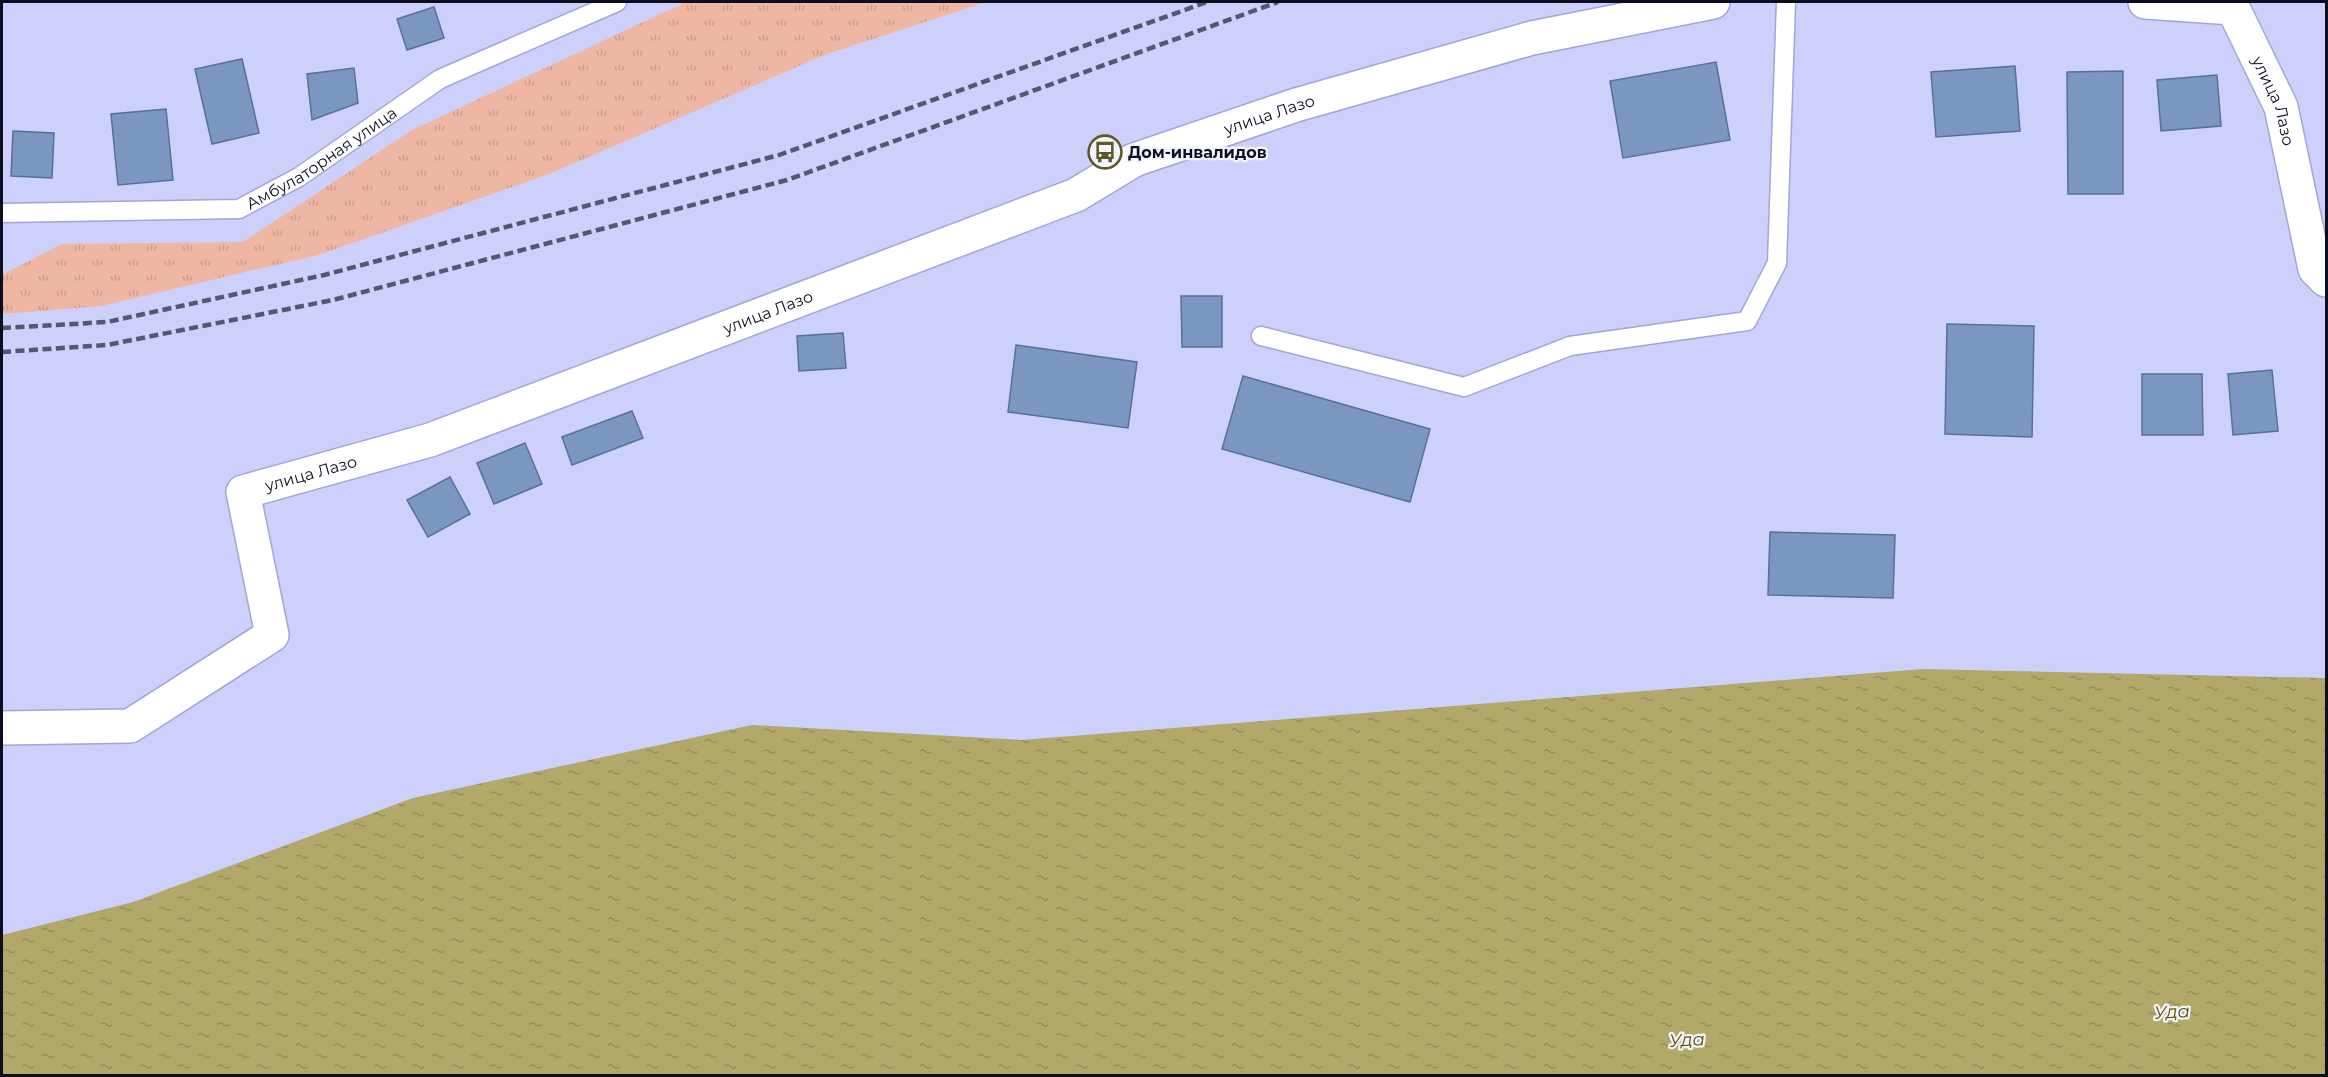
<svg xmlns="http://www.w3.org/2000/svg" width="2328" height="1077" viewBox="0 0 2328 1077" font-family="Montserrat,sans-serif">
	<defs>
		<pattern id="grass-tufts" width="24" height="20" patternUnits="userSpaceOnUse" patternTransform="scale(1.5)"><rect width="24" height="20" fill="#efb7a3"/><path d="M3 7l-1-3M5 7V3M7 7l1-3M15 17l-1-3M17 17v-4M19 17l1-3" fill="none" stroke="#cc9c8c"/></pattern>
		<pattern id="water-ripples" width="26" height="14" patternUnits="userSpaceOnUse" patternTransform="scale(1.5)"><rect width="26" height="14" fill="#b1a869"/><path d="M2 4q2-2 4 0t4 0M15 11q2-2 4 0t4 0" fill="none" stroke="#978f5b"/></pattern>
	</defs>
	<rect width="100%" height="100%" fill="#ccd0fa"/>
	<path fill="url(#grass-tufts)" d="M686,2H986L827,54L549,174L318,255L101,306L2,314V275L62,244L243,242L412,130Z"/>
	<path fill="url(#water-ripples)" d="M1923,669L2326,678V1075H2V935L133,902L413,798L752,725L1021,740Z"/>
	<path fill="#7c96c2" stroke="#57709a" stroke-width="1.5" d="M434,7L444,38L407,50L397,19Z
		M242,59L259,133L212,144L195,69Z
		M1716,62L1730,140L1623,158L1610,81Z
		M2015,66L2020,131L1936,137L1931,72Z
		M354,68L358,103L312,120L307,74Z
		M2123,71V194H2068L2067,72Z
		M2217,75L2221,126L2161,131L2157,80Z
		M166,109L173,180L118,185L111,114Z
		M13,131L54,133L52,178L11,176Z
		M1181,296H1222V347H1182Z
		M1947,324L2034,326L2032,437L1945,434Z
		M843,333L846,368L799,371L797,336Z
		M1016,345L1137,362L1128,428L1008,412Z
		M2272,370L2278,431L2233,435L2228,374Z
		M2142,374H2202L2203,435H2142Z
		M1243,376L1430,429L1410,502L1222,449Z
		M632,411L643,438L572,465L562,437Z
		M525,443L542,484L494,504L477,463Z
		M450,477L470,514L428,537L407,500Z
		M1770,532L1895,535L1893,598L1768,595Z"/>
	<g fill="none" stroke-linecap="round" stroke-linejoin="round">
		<defs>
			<g id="lane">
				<path id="s1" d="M2,213L239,209L299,177L440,79L617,2"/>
				<path d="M1261,336L1464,387L1570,346L1747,321L1777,263L1786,2"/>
			</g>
			<g id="street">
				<path d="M2145,2L2233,8"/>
				<path id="s2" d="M2233,8L2281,107L2315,269L2326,280"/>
				<path id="s3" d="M2,728L130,726L272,635L243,492L430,440L1076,195L1134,160L1296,105L1532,38L1713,2"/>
			</g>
		</defs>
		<use href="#lane" stroke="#a1a5d7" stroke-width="21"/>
		<use href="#street" stroke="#a1a5d7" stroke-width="36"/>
		<use href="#lane" stroke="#fff" stroke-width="18"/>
		<use href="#street" stroke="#fff" stroke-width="33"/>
		<path stroke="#555771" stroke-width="4.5" stroke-dasharray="9 4.5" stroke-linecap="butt" d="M2,328L107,322L324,275L779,155L1207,2
			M2,352L107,345L333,300L787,180L1278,2"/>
	</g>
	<defs>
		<symbol id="bus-ring" viewBox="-11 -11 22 22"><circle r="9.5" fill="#f2f4fe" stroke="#605824" stroke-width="1.5"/><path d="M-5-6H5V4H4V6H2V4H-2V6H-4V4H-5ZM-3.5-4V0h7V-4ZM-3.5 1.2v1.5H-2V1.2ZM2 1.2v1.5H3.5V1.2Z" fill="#605824"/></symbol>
	</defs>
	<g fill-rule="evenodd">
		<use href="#bus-ring" x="1086" y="133" width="38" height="38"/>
	</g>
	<g text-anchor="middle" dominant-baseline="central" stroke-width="4.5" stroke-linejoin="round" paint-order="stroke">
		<g font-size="16" fill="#0c0d1e" stroke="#f2f4fe">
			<text stroke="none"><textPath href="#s2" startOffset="102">улица Лазо</textPath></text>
			<text stroke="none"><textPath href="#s3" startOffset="1538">улица Лазо</textPath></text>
			<text stroke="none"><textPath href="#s1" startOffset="334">Амбулаторная улица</textPath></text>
			<text stroke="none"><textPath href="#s3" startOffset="998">улица Лазо</textPath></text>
			<text stroke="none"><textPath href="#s3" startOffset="513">улица Лазо</textPath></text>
		</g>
		<g font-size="16" font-weight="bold" fill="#0c0d1e" stroke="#f2f4fe" text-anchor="start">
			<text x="1128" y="152">Дом-инвалидов</text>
		</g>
		<g font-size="18" font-style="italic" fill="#5e5303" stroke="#f2f4fe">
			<text transform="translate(2172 1012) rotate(-3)">Уда</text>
			<text transform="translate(1687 1040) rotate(-3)">Уда</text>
		</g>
	</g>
	<rect width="2328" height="1077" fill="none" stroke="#0c0d1e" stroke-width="6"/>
</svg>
